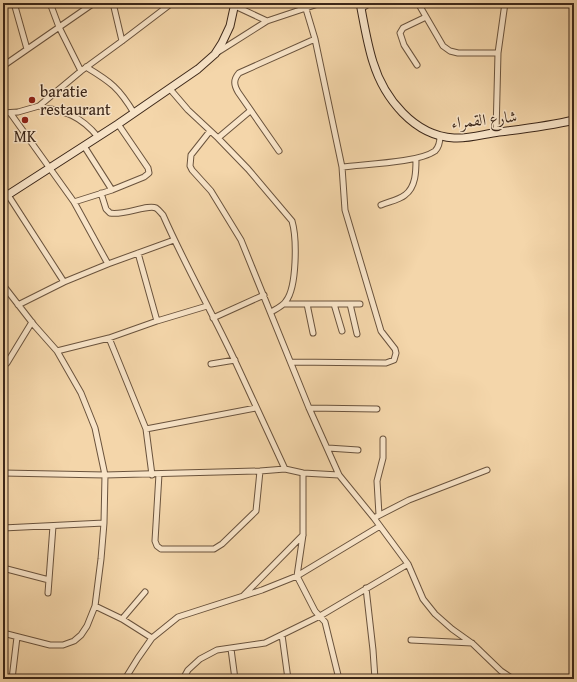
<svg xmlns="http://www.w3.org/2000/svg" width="577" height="682" viewBox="0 0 577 682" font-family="'Gentium Book Plus',Amiri,serif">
	<rect width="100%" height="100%" fill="#f4d6aa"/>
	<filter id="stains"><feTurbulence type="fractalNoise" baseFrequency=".005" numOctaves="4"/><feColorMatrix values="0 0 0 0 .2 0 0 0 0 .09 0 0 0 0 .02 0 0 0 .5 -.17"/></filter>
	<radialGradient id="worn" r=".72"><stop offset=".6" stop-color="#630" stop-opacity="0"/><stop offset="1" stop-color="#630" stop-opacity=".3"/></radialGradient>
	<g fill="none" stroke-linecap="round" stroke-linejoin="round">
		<defs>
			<path id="street" d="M14,3L27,49
				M50,3L59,27L81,71
				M113,3L122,41
				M418,3L443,46L450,51L458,53H498
				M235,6L267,21
				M361,9L370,3
				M218,52L267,21L321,3
				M417,65L404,45L400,33L403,28L426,17
				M3,66L94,3
				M86,67C111,82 119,88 134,113
				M170,89L188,110L218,138L248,169L292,221C297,238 297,287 286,301C283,306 276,309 271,312
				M39,106C66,112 80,115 98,137
				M3,113L18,112L39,106L81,71L122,41L172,3
				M11,114L74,202L108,264
				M210,131L191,155L190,166L192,170L211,191L241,240L309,408L339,475L374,518L408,564L423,599L435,614L452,629L473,644L501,671L513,679
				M496,133L498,53L505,3
				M218,138L250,111
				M279,151L238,92C234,85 233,80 239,73L315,39
				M342,167C364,164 418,163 435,151C439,147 440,142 440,136
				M112,190L144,177L149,173L148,168L118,124
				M101,193L106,209L110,213C123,216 148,204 156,208C159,210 161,213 163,215C185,265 212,312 235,361C252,397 268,433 285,469
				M8,195L64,282
				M74,202L112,190L84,146
				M381,205C388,202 399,200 405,195C416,187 416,171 416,159
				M138,253L157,321
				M3,285L34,325L57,351L81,393L95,428L105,475L104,523L101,559L95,606L87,626L81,635L74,641L63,645H50L3,633
				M284,304H360
				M307,304L313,333
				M334,304L342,331
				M350,304L357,334
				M18,305L64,282L108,264L174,240
				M213,318L264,295
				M109,338L146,429L152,475
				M57,351L109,338L157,321L207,306
				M291,362L386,363L394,360L396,353L395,349L381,331L345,210L342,167L315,39L306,9
				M7,363L32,322
				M211,364L235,360
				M309,408L377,409
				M146,429L256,408
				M328,448L358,450
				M3,473L105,475L260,471L285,469L303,473L339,475
				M303,473V535L297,576L315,611L325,622L339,679
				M159,474L155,541L157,546L161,549H214L222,544L256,511L260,471
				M379,515L377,481L383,458V439
				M374,518L409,500L487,470
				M3,528L104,523
				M3,568L49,580
				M366,588L373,650L375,679
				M48,593L53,526
				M243,596L303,535
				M95,606L122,619L152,638
				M122,619L145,592
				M282,635L288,679
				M411,640L472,643
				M231,649L235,679
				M12,679L17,637
				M125,679L138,658L152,638L178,617L262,590L297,576L380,526
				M183,679L188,670L200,659L217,650L265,643L320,616L408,564"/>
			<path id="secondary" d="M360,3C364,23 367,43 373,62C384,98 414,136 454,138C469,139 484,134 499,132C524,129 549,126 574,120
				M3,198L118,124L198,69L215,54L222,43L230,26L235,3"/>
		</defs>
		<use href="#street" stroke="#6a533d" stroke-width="7"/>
		<use href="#secondary" stroke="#3c2719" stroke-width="9"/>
		<use href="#street" stroke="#f8e4c8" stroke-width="5"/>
		<use href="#secondary" stroke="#f8e4c8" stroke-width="7"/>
	</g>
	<g fill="#8f2418" stroke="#f8e4c8" stroke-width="1.5">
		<circle cx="32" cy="100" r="4"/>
		<circle cx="25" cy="120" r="4"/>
	</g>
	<g text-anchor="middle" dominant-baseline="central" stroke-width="3" stroke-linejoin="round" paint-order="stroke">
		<g font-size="16" fill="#3c2719" stroke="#f8e4c8" text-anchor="start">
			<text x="40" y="91">baratie<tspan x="40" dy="18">restaurant</tspan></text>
			<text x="25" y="136" text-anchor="middle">MK</text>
		</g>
		<g font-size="16" fill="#3c2719" stroke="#f8e4c8">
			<text transform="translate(484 119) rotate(-6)">شارع القمراء</text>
		</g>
	</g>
	<rect width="577" height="682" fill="none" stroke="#f4d6aa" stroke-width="16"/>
	<rect x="4" y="4" width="569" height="674" fill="none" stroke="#3c2719" stroke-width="2"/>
	<rect x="8" y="8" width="561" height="666" fill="none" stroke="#3c2719"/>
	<rect width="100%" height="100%" filter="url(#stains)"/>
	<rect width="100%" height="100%" fill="url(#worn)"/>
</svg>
